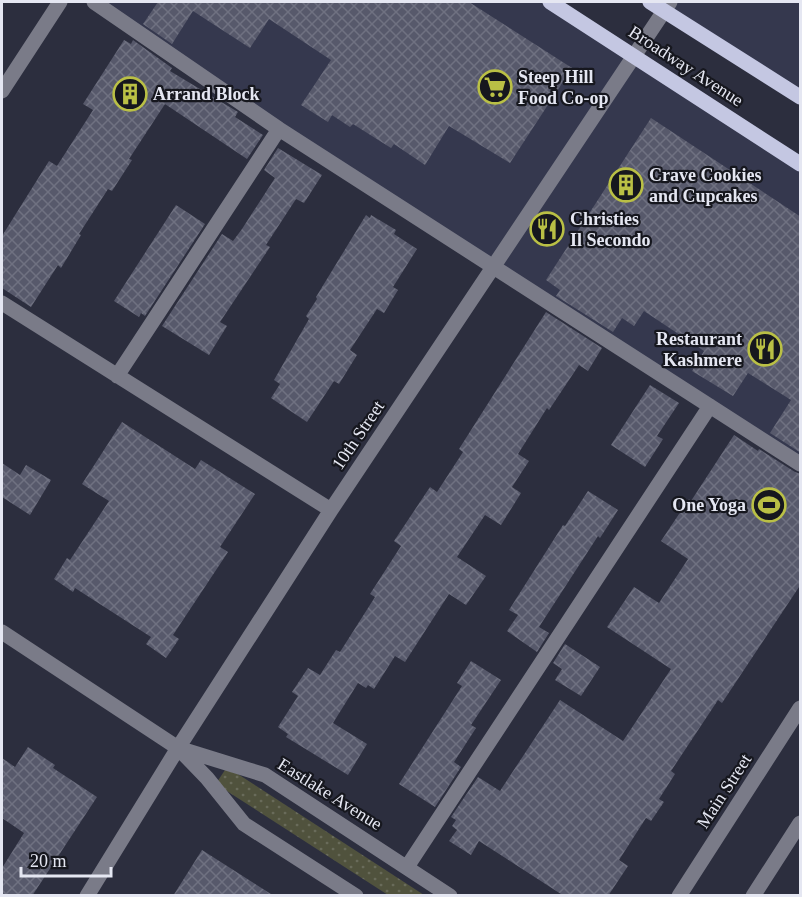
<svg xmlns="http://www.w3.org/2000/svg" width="802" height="897" viewBox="0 0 802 897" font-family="Georgia,serif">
	<defs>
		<pattern id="grass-dots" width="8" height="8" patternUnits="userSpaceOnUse" patternTransform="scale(1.5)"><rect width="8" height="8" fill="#50523d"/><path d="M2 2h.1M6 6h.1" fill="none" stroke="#696b5a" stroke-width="1.8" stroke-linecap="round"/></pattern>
		<pattern id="building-cross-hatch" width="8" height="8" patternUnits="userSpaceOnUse" patternTransform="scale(1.5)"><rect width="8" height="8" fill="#57596b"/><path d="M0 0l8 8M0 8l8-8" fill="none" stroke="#6f7181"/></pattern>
	</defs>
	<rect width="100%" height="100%" fill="#2c2e3e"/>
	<path fill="#35384e" d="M94,2H550L800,165V464Z
		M650,2H800V98Z"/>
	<path fill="url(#grass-dots)" d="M227,767L424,895H388L219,786L217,782Z"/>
	<path fill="url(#building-cross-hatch)" d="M158,2H469L572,68L510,163L449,126L425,165L394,144L391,148L353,124L350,127L332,115L328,122L301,105L331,60L269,19L250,48L193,11L172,44L143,24Z
		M124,40L131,44L133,40L172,68L170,71L238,112L235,117L263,135L247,159L165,104L129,159L132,160L112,191L108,189L79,234L81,235L61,268L58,265L31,307L2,288V236L49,161L57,166L86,121L93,110L83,104Z
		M651,118L801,217V453L770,433L791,400L748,373L733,396L692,371L704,351L644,311L634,326L622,318L613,332L556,296L560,290L546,280Z
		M278,148L322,175L304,203L296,199L266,245L270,247L220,322L227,326L209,355L162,326L222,234L233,241L242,229L275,178L264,170Z
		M176,205L205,224L145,316L141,313L139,317L114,301Z
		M366,215L370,218L371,215L396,230L394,234L417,249L393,287L398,290L384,313L377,309L350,350L357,355L339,384L334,381L307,422L271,398L280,384L274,380L309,319L306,316L317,299L316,297Z
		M546,312L602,348L588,371L579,365L549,410L547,408L518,454L529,461L512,487L521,493L501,525L485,515L457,557L486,576L466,605L449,594L405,662L395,656L374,689L368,685L366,688L358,683L333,723L367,744L348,775L286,737L288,734L278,727L298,696L292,692L308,668L320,675L336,650L340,652L375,597L370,594L401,546L394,541L430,487L437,492L463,452L459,449Z
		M650,385L679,403L657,436L663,439L645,467L611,445Z
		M122,422L195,469L201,460L255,494L220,547L228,552L173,635L179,639L166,658L146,644L151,637L75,588L73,592L54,579L67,558L70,560L109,501L82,484Z
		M734,435L758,451L759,449L795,472L801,474V584L722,703L718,700L671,771L675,774L659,799L664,802L651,821L646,818L619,860L628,866L608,896H564L479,841L471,855L449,841L457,830L452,826L456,820L451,817L478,777L500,791L560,700L623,741L671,669L607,627L634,587L659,603L688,559L661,541L689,499L691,501Z
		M2,463L20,475L26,465L51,480L30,515L2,497Z
		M588,491L618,510L600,538L598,536L539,627L549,633L537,652L507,631L518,615L509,610L563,525L565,526Z
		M565,644L600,667L581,696L555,680L562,669L553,663Z
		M471,661L501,680L471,725L476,728L454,762L461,767L435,807L399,784L462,686L457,683Z
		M28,747L55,765L53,768L97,797L32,896H2V868L24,833L2,818V758L15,767Z
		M202,850L274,896H173Z"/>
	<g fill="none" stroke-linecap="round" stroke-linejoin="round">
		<path stroke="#7a7b88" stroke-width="15" d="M94,2L279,129L800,464
			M2,91L60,2
			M2,303L331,510
			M117,376L279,129
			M2,632L178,748L207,778L244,824L356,896
			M181,749L265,775L450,896
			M407,867L710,406
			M87,896L178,748L331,510L670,2
			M679,896L800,708
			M753,896L800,823"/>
		<path stroke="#c4c7e2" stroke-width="15" d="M550,2L800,164
			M650,2L800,97"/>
	</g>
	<defs>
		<symbol id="supermarket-ring" viewBox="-11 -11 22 22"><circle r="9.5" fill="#16171e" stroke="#bac045" stroke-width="1.5"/><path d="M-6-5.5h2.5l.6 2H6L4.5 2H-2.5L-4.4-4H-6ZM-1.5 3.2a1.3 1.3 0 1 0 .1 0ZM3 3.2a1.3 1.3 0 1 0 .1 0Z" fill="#bac045"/></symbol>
		<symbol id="building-ring" viewBox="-11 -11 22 22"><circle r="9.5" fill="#16171e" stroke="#bac045" stroke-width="1.5"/><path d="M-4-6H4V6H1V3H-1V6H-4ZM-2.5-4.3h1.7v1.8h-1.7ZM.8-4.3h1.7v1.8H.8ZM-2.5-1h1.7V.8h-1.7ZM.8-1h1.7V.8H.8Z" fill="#bac045"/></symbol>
		<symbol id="restaurant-ring" viewBox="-11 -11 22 22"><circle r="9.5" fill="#16171e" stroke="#bac045" stroke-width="1.5"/><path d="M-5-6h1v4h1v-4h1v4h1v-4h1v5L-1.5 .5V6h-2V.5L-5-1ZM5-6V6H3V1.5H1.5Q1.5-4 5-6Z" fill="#bac045"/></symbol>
		<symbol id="stadium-ring" viewBox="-11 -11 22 22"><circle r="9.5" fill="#16171e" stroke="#bac045" stroke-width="1.5"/><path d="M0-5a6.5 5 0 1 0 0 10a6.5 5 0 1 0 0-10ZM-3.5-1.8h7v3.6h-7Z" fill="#bac045"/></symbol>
	</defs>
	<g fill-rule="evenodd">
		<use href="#supermarket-ring" x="476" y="68" width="38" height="38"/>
		<use href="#building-ring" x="111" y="75" width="38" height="38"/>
		<use href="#building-ring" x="607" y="166" width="38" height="38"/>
		<use href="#restaurant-ring" x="528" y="210" width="38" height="38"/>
		<use href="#restaurant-ring" x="746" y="330" width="38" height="38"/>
		<use href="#stadium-ring" x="750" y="486" width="38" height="38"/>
	</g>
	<g text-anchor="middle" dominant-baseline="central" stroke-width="4.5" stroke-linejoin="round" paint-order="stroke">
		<g font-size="18" fill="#e5e7f2" stroke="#16171e">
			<text transform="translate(686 66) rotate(33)">Broadway Avenue</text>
			<text transform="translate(358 435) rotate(-56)">10th Street</text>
			<text transform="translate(724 791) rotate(-57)">Main Street</text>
			<text transform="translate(330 794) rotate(32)">Eastlake Avenue</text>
		</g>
		<g font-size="18" font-weight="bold" fill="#e5e7f2" stroke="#16171e" text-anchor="start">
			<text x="518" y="77">Steep Hill<tspan x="518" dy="21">Food Co-op</tspan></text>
			<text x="153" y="94">Arrand Block</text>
			<text x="649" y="175">Crave Cookies<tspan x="649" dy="21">and Cupcakes</tspan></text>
			<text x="570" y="219">Christies<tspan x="570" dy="21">Il Secondo</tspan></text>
			<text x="742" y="339" text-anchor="end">Restaurant<tspan x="742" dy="21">Kashmere</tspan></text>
			<text x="746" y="505" text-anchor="end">One Yoga</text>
		</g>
	</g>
	<rect width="802" height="897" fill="none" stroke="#e5e7f2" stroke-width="6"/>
	<path d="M21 867v9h90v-9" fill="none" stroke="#e5e7f2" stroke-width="3"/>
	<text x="30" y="867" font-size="18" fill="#e5e7f2" stroke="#16171e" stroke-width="4.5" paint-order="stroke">20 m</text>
</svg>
